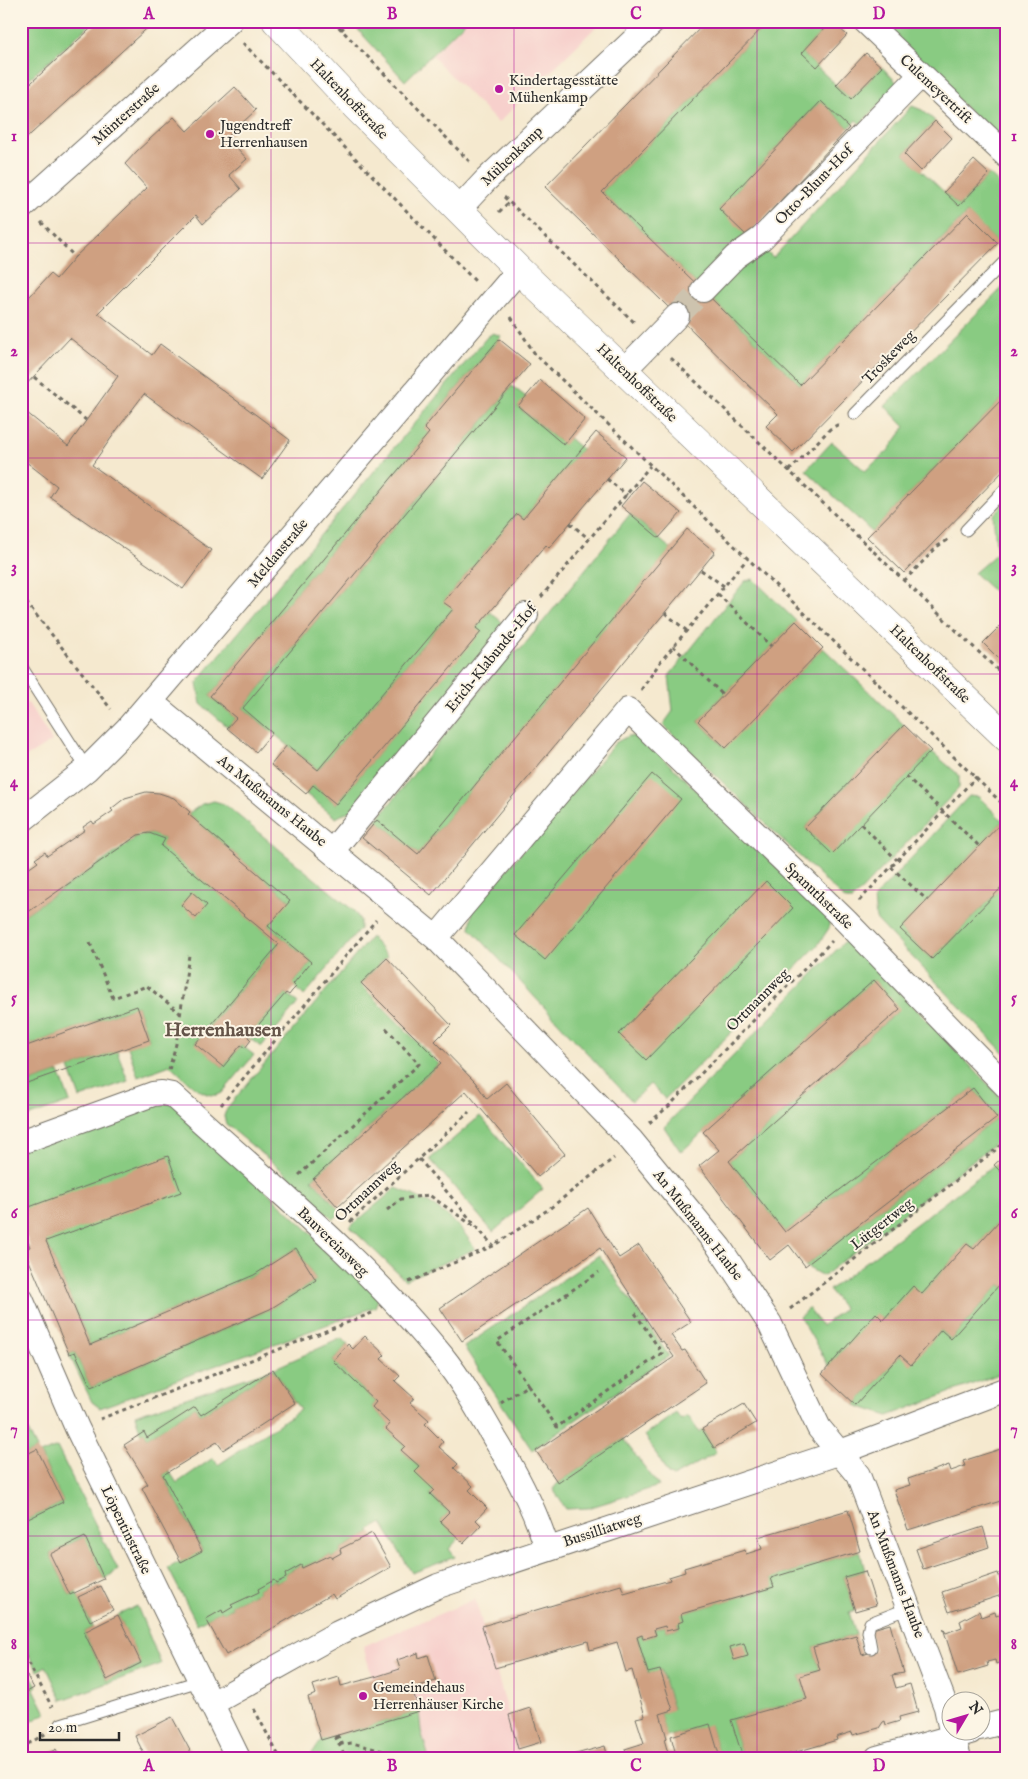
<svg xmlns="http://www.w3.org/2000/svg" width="1028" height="1779" viewBox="0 0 1028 1779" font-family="'IM FELL English',serif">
	<rect width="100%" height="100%" fill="#fcf5e5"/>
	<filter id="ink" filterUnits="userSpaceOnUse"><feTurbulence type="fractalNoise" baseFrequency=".02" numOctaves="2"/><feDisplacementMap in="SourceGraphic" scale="10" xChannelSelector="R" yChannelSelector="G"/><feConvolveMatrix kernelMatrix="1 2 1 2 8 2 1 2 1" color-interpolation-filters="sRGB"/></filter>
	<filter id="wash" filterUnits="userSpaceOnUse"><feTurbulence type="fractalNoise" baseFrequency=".0096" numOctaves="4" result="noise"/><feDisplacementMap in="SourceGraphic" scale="20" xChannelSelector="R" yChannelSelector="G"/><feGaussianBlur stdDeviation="1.12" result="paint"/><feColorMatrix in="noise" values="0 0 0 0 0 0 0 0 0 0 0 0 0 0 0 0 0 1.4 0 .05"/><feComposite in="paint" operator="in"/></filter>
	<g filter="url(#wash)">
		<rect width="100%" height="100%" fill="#f5e9cf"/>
		<path fill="#f7d0cc" d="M466,21H602L498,123L432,56Z
			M28,703L52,741L23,759L21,757V706Z
			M475,1599L509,1715L521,1758H429L421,1731L419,1711L386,1720L372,1677L363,1646Z"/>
		<path fill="#89cb82" stroke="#5a7b56" d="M21,21H94L21,86Z
			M350,21H466L405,81Z
			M769,21H831L802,53L851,99L882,67L899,85L860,124L856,120L849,128L821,101L719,209L773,258L912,106L922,110L935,121L904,154L959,206L989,174L1007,191V233L998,243L967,213L800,385L602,192Z
			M880,21H1003L1007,25V150Z
			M1007,283V394L872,532L806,470L832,442L865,471L888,451L905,427L885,406Z
			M493,333L501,336L424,428L429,433L210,696L236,718L228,727L201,704L197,684L202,676L487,337Z
			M512,386L526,397L518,407L563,444L569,438L582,449L523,519L517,514L444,601L453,609L318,770L243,708Z
			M1007,501V604L974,573L997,553L993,515Z
			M630,514L671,549L418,854L377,820L507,657L521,649Z
			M753,579L796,621L698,721L725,748L823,648L904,725L805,828L832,853L931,751L959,775V788L852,900H846L839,894L663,725L673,711L669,676L745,581Z
			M490,612L502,622V633L356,814L349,811L336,818L306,794L313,785L336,804L480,632L476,628Z
			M628,736L641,737L829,917V928L817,946L665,1099L650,1084L632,1101L470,928L473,909L615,743Z
			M969,796L979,797L1003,821L900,929L932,959L1007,882V1056L876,919L874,898Z
			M214,801L224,804L354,911L360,920V929L304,996L293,984L311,962L268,926L289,900L188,814L202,804Z
			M149,833L165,839L162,846L279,944L195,1043L223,1067L241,1045L254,1055L222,1093C205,1103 183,1076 170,1065L138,1077L128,1047L149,1039L137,1006L21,1048V917L134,840L133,838Z
			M371,937L387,956L360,984L439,1064L312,1179L341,1212L333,1220L290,1177L226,1124L224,1116L227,1108Z
			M848,938L1007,1104V1134L823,1276L805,1266L997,1118L973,1088L785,1232L729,1161L899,1010L874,980L681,1152L664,1127Z
			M286,993L298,1003L261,1047L248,1037Z
			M117,1051L128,1081L80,1098L69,1068Z
			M59,1072L70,1102L21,1119V1085Z
			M162,1093L379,1297L375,1307L100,1408L92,1402L69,1354L75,1352L91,1387L270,1309L316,1280L296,1248L254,1275L90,1345L46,1241L21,1210V1142Z
			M480,1116L543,1189L493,1232L430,1159Z
			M994,1165L1007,1178V1212L974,1249L967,1244L922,1294L913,1287L883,1320L876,1314L829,1366L800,1317L808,1308L822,1326L844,1309L829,1290Z
			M396,1188C431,1202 456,1216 475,1249L405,1280L350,1227Z
			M599,1255L669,1356L532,1450L464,1347Z
			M1000,1284L1004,1288L1007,1286V1371L888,1416L855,1405L900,1355L911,1364L941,1330L951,1339Z
			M342,1338L348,1344L333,1361L376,1402L372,1407L390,1424L386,1429L405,1446L401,1450L420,1467L434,1490L430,1495L449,1512L440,1521L459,1538L449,1549L455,1557L412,1573L382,1523L370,1530L371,1533L340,1549L341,1553L332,1558L330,1555L302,1568L300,1565L285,1574L286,1578L276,1583L274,1580L258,1589L259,1592L231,1605L233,1607L223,1613L222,1610L197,1624L168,1568L202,1550L163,1475L169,1471L177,1483L213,1458L218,1465L300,1410L273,1369L201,1415L195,1407L147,1438L144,1432L141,1434L135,1415L273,1369Z
			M676,1413L681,1420L688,1416L699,1432L702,1429L716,1453L673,1477L668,1474L645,1435Z
			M26,1427L37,1449L21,1457V1429Z
			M623,1439L659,1486L588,1508L566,1509L553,1489L558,1483Z
			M57,1447L118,1570L104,1579L84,1537L50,1554L70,1595L76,1592L93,1627L84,1632L107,1680L141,1664L118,1615L137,1606L161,1664L62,1700L46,1666L38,1671L21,1639V1511L26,1520L63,1502L40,1454Z
			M860,1551L865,1571L844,1577L855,1611L849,1612L856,1635L813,1647L820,1670L800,1676L807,1699L731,1720L743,1758H720L710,1725L666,1737L660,1714L673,1709L661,1670L648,1673L637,1637L642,1635L643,1639L656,1635L654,1629L665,1626L666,1631L679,1628L678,1623L681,1614L773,1587L771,1578Z
			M21,1657L37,1686L34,1689L46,1713L21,1728V1695L33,1688L21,1666Z
			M419,1711L421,1731L429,1758H309L321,1740Z"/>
		<g id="blocks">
			<path fill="#cfa081" d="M99,21H155L21,143V92Z
				M707,21H769L602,192L800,385L968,213L998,243L793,452L766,426L778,414L545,187Z
				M831,21L847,35L817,67L802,53Z
				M866,53L882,67L851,99L836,85Z
				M235,87L256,110L227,137L247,159L229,175L241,189L203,224L196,215L98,313L152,355L160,344L290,440L262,479L144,394L119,427L92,465L211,550L183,589L50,497L57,486L21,458V408L68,446L118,376L70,338L21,390V306L50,274L56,279L75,257L147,188L125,164L137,151L174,117L187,131Z
				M821,101L849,128L747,236L719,209Z
				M935,121L952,138L921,171L904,154Z
				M974,160L989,174L959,206L944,192Z
				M499,339L530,364L243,708L272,733L256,752L227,728L236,718L210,696L429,433L424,428Z
				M540,380L585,419L564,445L518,406Z
				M1007,394V467L904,573L867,537Z
				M596,432L626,457L549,548L546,545L490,612L476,628L481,632L336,804L313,785L306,794L271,765L287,745L318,770L453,609L443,602L517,514L523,519Z
				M642,481L681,513L659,538L621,506Z
				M687,529L715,552L431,895L362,838L377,820L418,854Z
				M1007,619V667L983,643Z
				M796,621L823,648L726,748L698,721Z
				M904,725L931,751L832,854L805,828Z
				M652,774L681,799L545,960L515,935Z
				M146,792L159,793L174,798L190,812L188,814L290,901L268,926L311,962L293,984L296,987L292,991L289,995L286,993L248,1037L251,1040L245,1048L241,1045L223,1067L195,1044L279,944L161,846L165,839L149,833L138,835L21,917V874L38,862L35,859L45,852L47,856L85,830L83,827L92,821L94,824L113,811L111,809L125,798Z
				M1003,821L1007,824V882L932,959L900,929Z
				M766,881L793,908L646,1060L619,1034Z
				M192,892L207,905L196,918L181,905Z
				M387,958L451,1025L435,1041L475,1082L487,1099L506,1083L565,1154L538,1177L466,1091L338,1207L313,1179L441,1063L361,983Z
				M874,980L900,1009L729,1161L785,1232L973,1088L997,1118L805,1266L789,1245L770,1260L699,1166L719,1150L703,1132Z
				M137,1006L149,1040L21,1085V1048Z
				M1007,1153V1178L994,1165Z
				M168,1156L181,1192L46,1241L90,1345L254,1275L296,1248L316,1280L270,1309L91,1387L75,1352L69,1354L24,1249L30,1247L21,1223V1210Z
				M588,1208L619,1258L639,1245L691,1322L671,1335L682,1351L685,1350L706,1383L558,1483L536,1451L674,1357L663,1341L661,1342L600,1248L462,1341L440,1308Z
				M1007,1212V1286L1005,1288L1000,1284L951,1339L941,1330L911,1365L900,1355L855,1405L822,1374L876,1313L883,1320L913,1286L922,1294L967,1244L974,1249Z
				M365,1336L385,1355L381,1359L400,1376L395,1381L414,1398L410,1403L429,1420L425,1424L443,1442L439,1447L458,1464L454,1468L473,1486L469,1490L487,1508L476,1520L481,1525L464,1543L440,1521L449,1512L430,1494L434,1490L415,1472L420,1467L401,1450L405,1446L386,1429L390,1424L372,1407L376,1402L333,1361L348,1344L353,1349Z
				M273,1369L295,1403L223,1450L217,1442L163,1475L202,1551L181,1562L142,1488L148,1484L124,1445L144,1432L147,1438L195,1407L201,1415Z
				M744,1404L756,1423L714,1448L702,1429Z
				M1007,1447V1499L908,1530L894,1490L910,1485L908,1479L949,1465L951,1471L965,1466L963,1461Z
				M37,1449L63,1502L26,1520L21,1511V1457Z
				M848,1510L860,1551L771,1578L774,1587L681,1614L683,1621L678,1623L679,1628L666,1631L665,1626L654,1629L656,1635L643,1639L642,1635L637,1637L648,1673L660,1670L673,1710L660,1714L667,1738L664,1739L668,1753L675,1751L671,1736L710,1724L720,1758H627L625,1749L644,1743L636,1718L645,1716L632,1670L626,1672L617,1642L590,1650L588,1641L495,1668L482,1626L621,1585L624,1593L670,1580L669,1577L685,1572L684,1568L745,1550L746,1554L762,1549L758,1537Z
				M983,1527L989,1547L923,1569L916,1549Z
				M372,1533L391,1567L335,1599L332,1594L226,1655L206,1619L222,1610L223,1613L233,1607L231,1605L259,1592L258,1589L274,1580L276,1583L286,1578L285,1574L301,1565L302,1568L330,1555L332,1558L341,1553L340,1549Z
				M85,1537L104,1579L70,1595L50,1554Z
				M865,1571L876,1605L855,1611L844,1577Z
				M998,1573L1005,1594L949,1612L942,1592Z
				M101,1586L113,1610L90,1621L78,1597Z
				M979,1611L981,1617L995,1612L996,1616L1007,1612V1664L1005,1660L996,1664L995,1660L987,1662L988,1666L958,1675L943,1628L946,1633L962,1627L960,1621Z
				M118,1615L141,1663L107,1680L84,1632Z
				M890,1624L904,1673L892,1675L896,1688L910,1684L918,1712L899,1717L900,1721L886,1725L885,1721L883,1722L879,1728L853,1735L852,1732L836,1737L837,1740L776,1758H743L731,1720L807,1699L800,1676L820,1670L813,1647L856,1635L862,1655L875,1651L869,1630Z
				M744,1643L748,1656L734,1660L730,1647Z
				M418,1653L419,1658L428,1655L436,1681L412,1688L419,1711L321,1740L308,1697L316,1694L313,1685L339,1677L341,1686L378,1676L400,1669L397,1660Z
				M21,1666L34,1688L21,1695Z
				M530,1708L541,1742L518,1749L509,1715Z
				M172,1717L194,1758H146L135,1736Z
				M605,1746L608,1758H565V1757Z
				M56,1749L61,1758H40Z"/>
		</g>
	</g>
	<g filter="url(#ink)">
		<use href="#blocks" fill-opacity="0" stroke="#726e64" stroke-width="1"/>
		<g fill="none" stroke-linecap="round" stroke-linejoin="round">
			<path stroke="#cdc3ae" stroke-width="24" stroke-dasharray="24 12" stroke-linecap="butt" d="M677,316L703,290"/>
			<defs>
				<path id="lane" d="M855,414L1007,259
					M966,530L1007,487
					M21,666L87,769
					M21,1346L37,1337
					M871,1648L868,1632L870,1623L909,1608
					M61,1724L199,1681"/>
				<path id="street" d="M865,21L1007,156
					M21,208L230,21
					M458,210L486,180L654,21
					M703,290L735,257L762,238L921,75
					M624,370L677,316
					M151,702L436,938L631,1140L719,1247L770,1324L819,1428L858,1475L946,1707L950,1726
					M21,821L87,769L127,729L519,270
					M333,850L526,615
					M436,938L628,710L846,921L1007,1087
					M21,1142L153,1094L162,1093L172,1095C264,1179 363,1259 442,1356C462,1381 479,1411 495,1439C516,1473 535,1509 547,1548
					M21,1299L77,1428L238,1758
					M211,1704L338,1633L438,1586L838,1453L1007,1389
					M980,1728L1007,1721
					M952,1732L959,1758
					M877,1758L970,1732"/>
				<path id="secondary" d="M276,21L355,106L519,270L1007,738"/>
			</defs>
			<use href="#lane" stroke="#726e64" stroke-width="13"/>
			<use href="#street" stroke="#726e64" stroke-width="26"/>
			<use href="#secondary" stroke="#726e64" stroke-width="29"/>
			<path stroke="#726e64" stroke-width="3" stroke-dasharray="4 4" stroke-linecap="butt" d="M333,21L470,162
				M341,30L350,21
				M243,43L476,282
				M504,197L636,324
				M499,212L509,202
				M41,222L75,257
				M511,317L535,354L1007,808
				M671,358L1007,679
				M34,377L86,420
				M789,471L830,429L839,424
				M607,479L627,495
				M570,523L589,539
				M701,570L724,586
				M904,581L938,546L951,538
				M718,594L771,646
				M21,596L111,709
				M541,597L650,466
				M665,613L687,631
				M673,646L723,695
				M641,690L661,661L748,558
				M906,776L979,846
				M861,824L897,860
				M891,867L927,900
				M859,901L976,777
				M90,943L113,998L147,986L180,1013
				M169,1070L176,1044L189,955
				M221,1105L376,920
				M649,1123L670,1105L832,941
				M419,1159L493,1246
				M299,1175L419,1064L386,1028
				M387,1210L401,1199L429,1195L478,1229
				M350,1222L469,1112
				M409,1282L493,1246L549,1209L614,1158
				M790,1309L1007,1141
				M528,1385L497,1341L599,1272
				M501,1403L528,1385L557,1427L662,1353L633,1310
				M100,1419L372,1313
				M21,1649L52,1707
				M254,1709L280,1758
				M337,1735L342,1744L352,1743L410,1758
				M335,1736L346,1758
				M21,1748L47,1733"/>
			<use href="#lane" stroke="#fff" stroke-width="11"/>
			<use href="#street" stroke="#fff" stroke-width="24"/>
			<use href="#secondary" stroke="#fff" stroke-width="28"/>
		</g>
	</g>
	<path fill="none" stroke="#b5179e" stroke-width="1" stroke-opacity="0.55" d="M271,21V1758M514,21V1758M757,21V1758M21,243H1007M21,458H1007M21,674H1007M21,890H1007M21,1105H1007M21,1320H1007M21,1536H1007"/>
	<g fill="#b5179e" stroke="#fcf5e5" stroke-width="2">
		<circle cx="499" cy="89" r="5"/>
		<circle cx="210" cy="134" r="5"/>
		<circle cx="363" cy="1696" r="5"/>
	</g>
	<g text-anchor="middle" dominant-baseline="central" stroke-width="4" stroke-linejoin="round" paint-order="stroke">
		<g font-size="15" fill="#2b2b2b" stroke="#fcf5e5" text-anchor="start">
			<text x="509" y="80">Kindertagesstätte<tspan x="509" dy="17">Mühenkamp</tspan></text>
			<text x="220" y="125">Jugendtreff<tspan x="220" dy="17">Herrenhausen</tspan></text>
			<text x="373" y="1687">Gemeindehaus<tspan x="373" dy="17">Herrenhäuser Kirche</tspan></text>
		</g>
		<g font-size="15" fill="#2b2b2b" stroke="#fcf5e5">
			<text transform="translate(936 89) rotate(43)">Culemeyertrift</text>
			<text transform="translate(349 99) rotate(46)">Haltenhoffstraße</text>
			<text transform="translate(126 114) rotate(-42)">Münterstraße</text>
			<text transform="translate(512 156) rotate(-44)">Mühenkamp</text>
			<text transform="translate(814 185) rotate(-46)">Otto-Blum-Hof</text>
			<text transform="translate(889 357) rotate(-46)">Troskeweg</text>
			<text transform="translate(637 383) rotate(44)">Haltenhoffstraße</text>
			<text transform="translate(278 553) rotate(-50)">Meldaustraße</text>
			<text transform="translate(491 658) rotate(-51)">Erich-Klabunde-Hof</text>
			<text transform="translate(930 664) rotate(44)">Haltenhoffstraße</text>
			<text transform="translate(272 801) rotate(39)">An Mußmanns Haube</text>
			<text transform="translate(819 896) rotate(44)">Spanuthstraße</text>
			<text transform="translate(758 1000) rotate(-45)">Ortmannweg</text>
			<text transform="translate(367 1191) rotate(-43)">Ortmannweg</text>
			<text transform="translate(882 1224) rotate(-38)">Lütgertweg</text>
			<text transform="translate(698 1225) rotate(52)">An Mußmanns Haube</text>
			<text transform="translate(333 1242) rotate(44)">Bauvereinsweg</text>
			<text transform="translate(126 1530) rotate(64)">Löpentinstraße</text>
			<text transform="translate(602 1530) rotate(-18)">Bussilliatweg</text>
			<text transform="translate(896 1574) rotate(69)">An Mußmanns Haube</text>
		</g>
		<g font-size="20" font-weight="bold" fill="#645449" stroke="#fcf5e5">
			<text x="223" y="1030">Herrenhausen</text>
		</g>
	</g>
	<rect width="1028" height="1779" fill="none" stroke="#fcf5e5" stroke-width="55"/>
	<g transform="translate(966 1716) rotate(52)"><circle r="24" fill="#fcf5e5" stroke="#a8a49b"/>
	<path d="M0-4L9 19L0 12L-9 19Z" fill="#b5179e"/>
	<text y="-8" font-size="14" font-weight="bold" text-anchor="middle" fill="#2b2b2b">N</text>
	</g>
	<path d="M40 1732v8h79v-8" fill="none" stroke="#2b2b2b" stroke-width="2.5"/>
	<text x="48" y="1732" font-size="15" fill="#2b2b2b" stroke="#fcf5e5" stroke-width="4" paint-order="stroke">20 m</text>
	<rect x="28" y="28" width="972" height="1724" fill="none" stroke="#b5179e" stroke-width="2"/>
	<g font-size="16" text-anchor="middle" font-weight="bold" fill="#b5179e">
		<text x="149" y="19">A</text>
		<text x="392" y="19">B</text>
		<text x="636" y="19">C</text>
		<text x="879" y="19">D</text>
		<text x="14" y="141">1</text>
		<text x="1014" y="141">1</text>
		<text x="14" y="356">2</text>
		<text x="1014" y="356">2</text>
		<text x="14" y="572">3</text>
		<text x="1014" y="572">3</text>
		<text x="14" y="787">4</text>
		<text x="1014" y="787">4</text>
		<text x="14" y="1003">5</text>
		<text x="1014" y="1003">5</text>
		<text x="14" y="1218">6</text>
		<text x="1014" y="1218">6</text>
		<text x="14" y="1434">7</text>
		<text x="1014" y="1434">7</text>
		<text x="14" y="1649">8</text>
		<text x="1014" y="1649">8</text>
		<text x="149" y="1771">A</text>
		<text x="392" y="1771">B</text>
		<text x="636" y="1771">C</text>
		<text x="879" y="1771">D</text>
	</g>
</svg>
